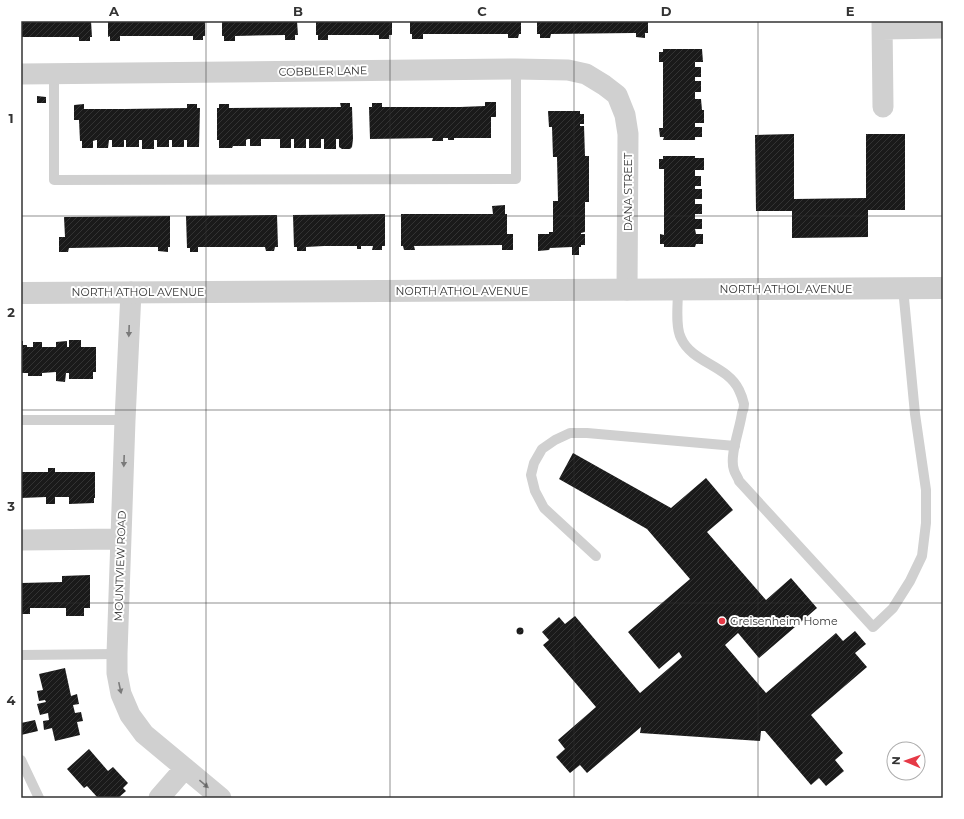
<svg xmlns="http://www.w3.org/2000/svg" width="964" height="819" viewBox="0 0 964 819" font-family="Montserrat,sans-serif">
	<defs>
		<pattern id="building-hatch" width="6" height="6" patternUnits="userSpaceOnUse"><rect width="6" height="6" fill="#1a1a1a"/><path d="M-1 1l2-2M0 6l6-6M5 7l2-2" fill="none" stroke="#333"/></pattern>
	</defs>
	<rect width="100%" height="100%" fill="#fff"/>
	<path fill="url(#building-hatch)" d="M21,21H91L92,37H90V41H79V37H21Z
		M108,21H205V36H203V40H193V36H120V41H110V36L108,37Z
		M222,21H297L298,35H295V40H285V35L235,36V41H224V36H222Z
		M316,21H392V35H389V39H379V35H328V40H318V35H316Z
		M410,21H521V34H519L518,38H508V34H423V39H412V34H410Z
		M537,21H648V33H645V38L636,37V33H633L551,34L550,38H540V34H537Z
		M663,49H702L703,62H695V67H701V77H695V81H701V92H695V99H701L702,110H704V123H695V127H702V137H695V140H663L664,137H660L659,128H663V62H659V52H663Z
		M37,96L46,97V103H37Z
		M485,102H496V117H491V138H454V140H448V138H443V141H432L433,138L370,139L369,107H372V103H382V107H460L485,106Z
		M340,103H350V107H352L353,139L352,147L350,149H342L339,147V139H336V149H324V139H321V148H309V139H306V148H294V139H291V148H280V139H261V146H250V139H248L246,140V146H233L232,148H219V140H217V108H219V104H229V108L341,107Z
		M84,104V109H125L187,108V104H197V108H200L199,147H187V140H184V147H172V140H169V147H157V140H154V149H142V140H139V147H126V140H124V147H112V140H109L108,148H97V140H96L93,141V148H82V141H80L79,120H74V105Z
		M548,111H580V114H584V124H580V126H584L585,156H589V202H585V232L581,233V234H585V245H581V247H579V255H572V247L550,248L549,250L538,251V234H549V232H553V201H558L557,157H553L552,127H549Z
		M794,134V199L866,198V134H905V210H868V237L792,238V211H756L755,135Z
		M663,156H695V158H704V170H695V176H701V186H695V189H702V199H695V204H702V214H695V219H702V229H695L696,234H703V244H696L695,247H664V244H660V234L664,235V169H659V159H663Z
		M505,205V214H507V234H513V250H502V245L414,246L415,250H404L403,246H401V214H493L492,206Z
		M385,214V246H382V250H372L373,246H361V249H357V246H324L306,247V251H297V247H294L293,215Z
		M277,215L278,247H275L274,251H266L265,247H198V252H190V248H187L186,216Z
		M170,216V247H168V252L158,251V247H125L69,248L68,252H59V237H65L64,217Z
		M69,340H81V347H96V372H93V379H69V373H66L65,382L56,381V372L42,373V376H28V373H21V341H23V345H27V347H33V342H42V347H56V342L67,341V347H69Z
		M573,453L671,508L706,478L733,510L707,532L766,600L791,578L817,608L759,658L738,633L725,645L766,693L836,633L843,641L855,631L866,644L855,653L867,667L811,715L843,753L835,760L844,771L826,786L819,778L811,785L765,731H761L760,741L640,733L641,727L587,773L580,765L570,773L556,757L565,749L558,740L596,707L543,645L549,640L542,632L559,617L565,624L575,616L640,693L682,657L679,652L659,669L628,632L690,579L647,529L559,479Z
		M48,468H55V472H95V498H94V503L69,504V497H55V504H46V497L21,498V472H48Z
		M90,575V608H84V616H66V608H30V614H21V583L62,582V576Z
		M516.5 631a3.5 3.5 0 1 1 7 0a3.5 3.5 0 1 1-7 0Z
		M65,668L71,696L77,694L79,704L73,705L75,713L81,712L83,721L77,722L80,735L55,741L52,728L44,730L43,721L49,720L48,713L40,715L37,704L46,702L45,700L39,701L37,691L43,690L39,674Z
		M35,720L38,731L21,735V723Z
		M89,749L108,771L113,767L128,783L123,788L126,791L118,798H98L87,786L84,788L67,769Z"/>
	<g fill="none" stroke-linecap="round" stroke-linejoin="round">
		<path stroke="#d0d0d0" stroke-width="10" d="M54,74V180L516,179V69
			M678,290C678,303 675,327 681,338C692,363 727,365 739,390C741,394 743,400 744,404C744,407 743,411 742,413C740,429 729,456 734,470C735,474 738,477 739,481L873,627L893,608L910,581L922,556L926,523V490L915,414L903,288
			M21,420H125
			M596,556L544,508L535,491L531,475L534,463L542,449L555,440L570,433H587L735,446
			M21,655L117,654
			M21,760L39,798"/>
		<path stroke="#d0d0d0" stroke-width="21" d="M882,21L883,107
			M882,29L943,28
			M21,74L516,69L568,70L586,74L604,85L617,95L625,115L628,134L627,290
			M131,292L125,420L117,654V673L121,694L130,715L144,734L221,798
			M21,540L121,539
			M159,798L185,768"/>
		<path stroke="#d0d0d0" stroke-width="22" d="M21,293L943,288"/>
	</g>
	<defs><path id="oneway-solid" d="M-6-.8H1V-3.2L6.5 0L1 3.2V.8H-6Z"/></defs>
	<g fill="#7a7a7a">
		<use href="#oneway-solid" transform="translate(129 331) rotate(92)"/>
		<use href="#oneway-solid" transform="translate(124 461) rotate(92)"/>
		<use href="#oneway-solid" transform="translate(120 688) rotate(78)"/>
		<use href="#oneway-solid" transform="translate(204 784) rotate(40)"/>
	</g>
	<path fill="none" stroke="#333" stroke-width="1" stroke-opacity="0.55" d="M206,21V798M390,21V798M574,21V798M758,21V798M21,216H943M21,410H943M21,603H943"/>
	<circle fill="#e63946" stroke="#fff" stroke-width="1.5" cx="722" cy="621" r="4"/>
	<g text-anchor="middle" dominant-baseline="central" stroke-width="4" stroke-linejoin="round" paint-order="stroke">
		<g font-size="11" fill="#333" stroke="#fff">
			<text transform="translate(323 71) rotate(-1)">COBBLER LANE</text>
			<text transform="translate(628 192) rotate(-90)">DANA STREET</text>
			<text x="786" y="289">NORTH ATHOL AVENUE</text>
			<text x="462" y="291">NORTH ATHOL AVENUE</text>
			<text x="138" y="292">NORTH ATHOL AVENUE</text>
			<text transform="translate(120 566) rotate(-88)">MOUNTVIEW ROAD</text>
		</g>
		<g font-size="11" fill="#333" stroke="#fff" text-anchor="start">
			<text x="730" y="621">Greisenheim Home</text>
		</g>
	</g>
	<rect width="964" height="819" fill="none" stroke="#ffffff" stroke-width="44"/>
	<g transform="translate(906 761) rotate(272)"><circle r="19" fill="#ffffff" stroke="#adadad"/>
	<path d="M0-3L7 15L0 10L-7 15Z" fill="#e63946"/>
	<text y="-6" font-size="11" font-weight="bold" text-anchor="middle" fill="#333333">N</text>
	</g>
	<rect x="22" y="22" width="920" height="775" fill="none" stroke="#333" stroke-width="1.5"/>
	<g font-size="13" text-anchor="middle" font-weight="bold" fill="#333">
		<text x="114" y="16">A</text>
		<text x="298" y="16">B</text>
		<text x="482" y="16">C</text>
		<text x="666" y="16">D</text>
		<text x="850" y="16">E</text>
		<text x="11" y="123">1</text>
		<text x="11" y="317">2</text>
		<text x="11" y="511">3</text>
		<text x="11" y="705">4</text>
	</g>
</svg>
